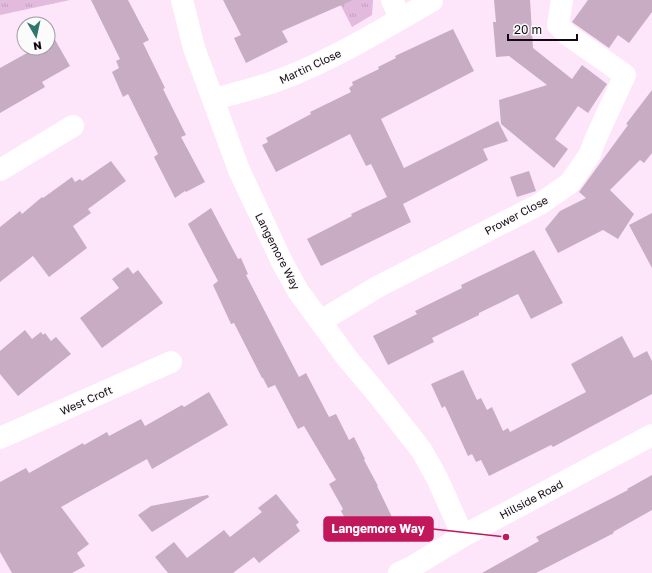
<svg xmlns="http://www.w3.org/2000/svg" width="652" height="573" viewBox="0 0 652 573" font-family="'Golos Text',sans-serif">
	<defs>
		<pattern id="grass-tufts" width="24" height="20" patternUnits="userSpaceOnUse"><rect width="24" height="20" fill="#e2badd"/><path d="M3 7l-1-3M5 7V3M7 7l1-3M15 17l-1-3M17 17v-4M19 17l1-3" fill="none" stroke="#c19fbd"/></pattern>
	</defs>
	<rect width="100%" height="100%" fill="#fde6fa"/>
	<path fill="url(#grass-tufts)" d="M0,0H70L0,15Z
		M338,0H373L372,15L352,27Z"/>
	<path fill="#c8acc4" d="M91,0H128L149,40L143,43L165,88L163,89L186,135L181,137L205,182L186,192L185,191L175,198L154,157L158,154L128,94L123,97L112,72L119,68L116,61L120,59Z
		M223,0H353L282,31L288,42L246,63L234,38L241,35Z
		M494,0H530L533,48L572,79L582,65L607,84L588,113L578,106L555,139L568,149L554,168L501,124L499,100L547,85L509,56L496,57L493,22H496Z
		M588,0H652V12L629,43L618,35L609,48L572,22Z
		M453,29L474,71L381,119L404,168L498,121L508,141L483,149L488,160L403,204L411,222L321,266L307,239L352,216L351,214L387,197L371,164L366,166L350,134L276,172L262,145L268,142L266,138L311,114L310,112L351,92L349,88L353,85L352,82L379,69L378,67L396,58L395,56Z
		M54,38L70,66L42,82L45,87L0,113V68L36,48H48V41Z
		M652,90V153L644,163L640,160L610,190L634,214L618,239L603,230L558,253L545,229L560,211L586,198L579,192L628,125L626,124Z
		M111,161L126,181L88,209L91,213L73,226L87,248L49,277L33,256L0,282V227L20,211L22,214L42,197L43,198L72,177L75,182L80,179L82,181Z
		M529,171L536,191L517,197L510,177Z
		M211,208L238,259L241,258L248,274L246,275L299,377L306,373L329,417L336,414L349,440L354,437L365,459L364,460L378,486H377L392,517L366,531L364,528L353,533L341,511L343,509L329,484L336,480L304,426L298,429L275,385L268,388L263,378H262L234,323L231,324L213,285L218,281L188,224Z
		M652,213V268L629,225Z
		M534,250L563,303L531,319L518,294L479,313V315L432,338L434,342L388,365L373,336L417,314L415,311L462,288L461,285Z
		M128,267L133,274L138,270L163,303L102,348L80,318L119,288L112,279Z
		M25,330L32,339L41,332L43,335L45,333L51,341L56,337L71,354L18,396L0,374V351Z
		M622,336L634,358L647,351L652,361V394L553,447L551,445L489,476L481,460L476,462L472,454L468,456L445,406L442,408L431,384L463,370L477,400L481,398L487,410L492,407L503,431L508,428L510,432L586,392L571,364Z
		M209,392L228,425L152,469L147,459L61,507L89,544L77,553L85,566L72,573H12L0,552V482L26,468L29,473L83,443L84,445L107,432L109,436L141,419L145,426L182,405L184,407Z
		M652,475V510L613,532L614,533L536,573H482L539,541L536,537L628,490L627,489Z
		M276,494L299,522L296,525L300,531L259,563L254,557L233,573H168L155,557L174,542L187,558L224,530L230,537L262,512L258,508Z
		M208,495L209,497L152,532L138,515L151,506Z"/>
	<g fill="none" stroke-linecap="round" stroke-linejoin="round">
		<path stroke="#fff" stroke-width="22" d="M182,0L194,48L239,170L282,262L298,291L347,358L379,396L422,451L437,478L463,536
			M392,0L400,18
			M214,99C245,91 276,83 306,69C350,50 391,24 432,1
			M0,170L73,126
			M321,321L379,286L540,204L570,183L590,154L595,140L625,75L568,35L558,25L562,0
			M0,438L171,362
			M399,573L412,567L463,536L652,435"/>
	</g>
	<g text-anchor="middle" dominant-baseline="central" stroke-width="3" stroke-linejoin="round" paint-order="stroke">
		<g font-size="11" fill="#130912" stroke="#fbfbfb">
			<text transform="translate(310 66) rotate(-25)">Martin Close</text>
			<text transform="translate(516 215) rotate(-28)">Prower Close</text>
			<text transform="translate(278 251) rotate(63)">Langemore Way</text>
			<text transform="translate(86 400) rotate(-24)">West Croft</text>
			<text transform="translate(531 499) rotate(-28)">Hillside Road</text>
		</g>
	</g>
	<path fill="none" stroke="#c2185b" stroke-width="1.5" d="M506 537L433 529"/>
	<circle fill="#c2185b" stroke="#fbfbfb" stroke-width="1.5" cx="506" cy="537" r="4"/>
	<rect fill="#c2185b" stroke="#c2185b" stroke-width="1.5" x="324" y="517" width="109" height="24" rx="4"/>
	<g font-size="12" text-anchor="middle" font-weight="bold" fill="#fff">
		<text x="378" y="533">Langemore Way</text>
	</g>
	<g transform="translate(36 36) rotate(171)"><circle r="19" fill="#fbfbfb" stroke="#9e9a9e"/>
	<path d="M0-3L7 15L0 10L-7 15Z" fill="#2f766c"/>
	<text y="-6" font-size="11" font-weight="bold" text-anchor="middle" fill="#130912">N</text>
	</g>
	<path d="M508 34v6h69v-6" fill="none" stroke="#130912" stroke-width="2"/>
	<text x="514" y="34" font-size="12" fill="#130912" stroke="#fbfbfb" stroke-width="3" paint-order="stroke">20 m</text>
</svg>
